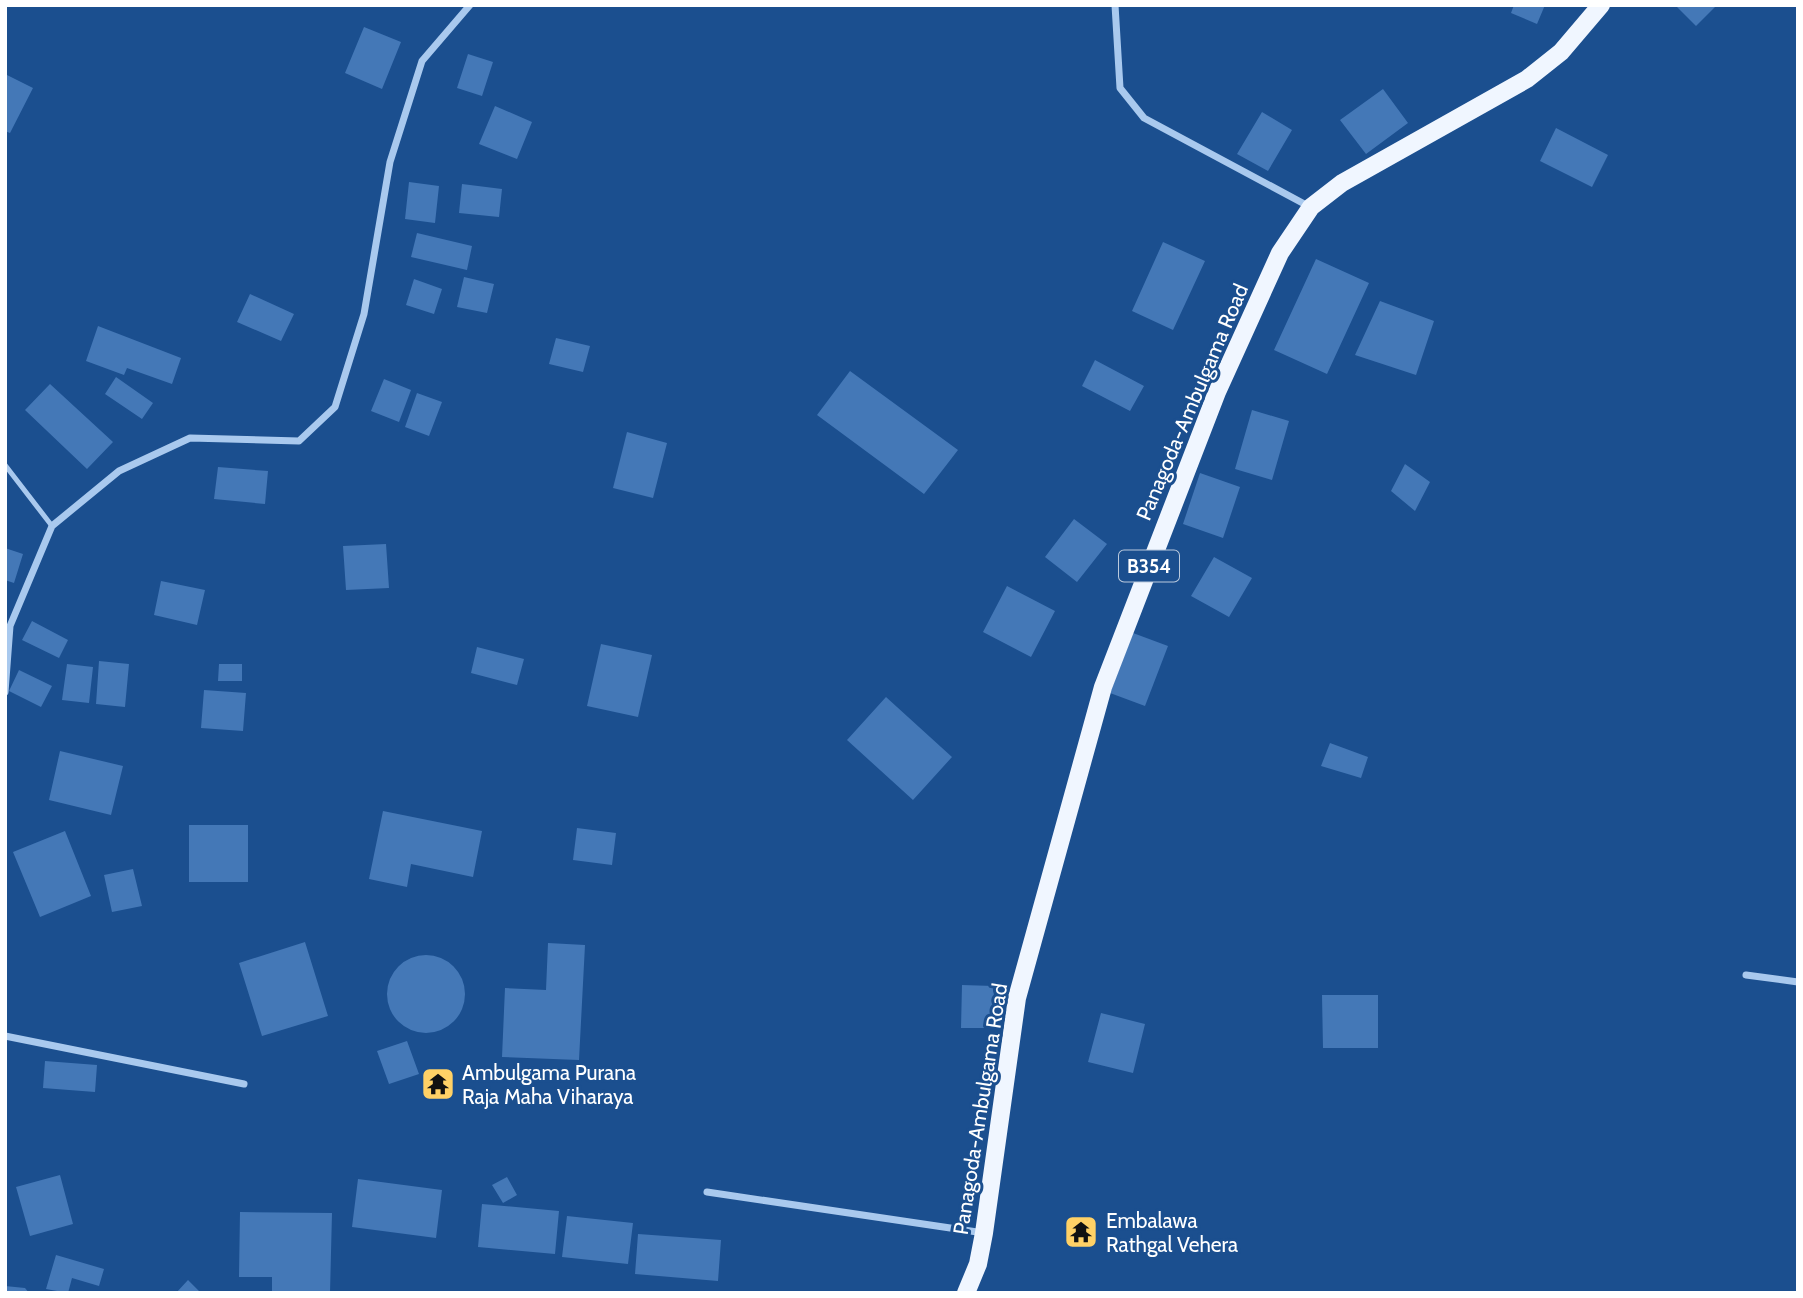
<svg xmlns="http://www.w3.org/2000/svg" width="1803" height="1298" viewBox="0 0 1803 1298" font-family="Cabin,sans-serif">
	<rect width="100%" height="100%" fill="#1b4f8f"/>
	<path fill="#4478b7" d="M1514,5H1545L1537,24L1511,13Z
		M1675,5H1717L1696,26Z
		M364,27L401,42L382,89L345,73Z
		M468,54L493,62L482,96L457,88Z
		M5,74L33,88L10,133L5,131Z
		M1383,89L1408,123L1366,154L1340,120Z
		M495,106L532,122L517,159L479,144Z
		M1262,112L1292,130L1268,171L1237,154Z
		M1556,128L1608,155L1592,187L1540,161Z
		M409,182L439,186L435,223L405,219Z
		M462,184L502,189L499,217L459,213Z
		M417,233L472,246L467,270L411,257Z
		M1163,242L1205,261L1173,330L1132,311Z
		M1316,259L1369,283L1327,374L1274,350Z
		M464,277L494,284L487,313L457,307Z
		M414,279L442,289L434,314L406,305Z
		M250,294L294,314L281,341L237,322Z
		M1380,301L1434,321L1416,375L1355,355Z
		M98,326L181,358L172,384L127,368L124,375L86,361Z
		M556,338L590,346L583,372L549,364Z
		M1095,360L1144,386L1130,411L1082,386Z
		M850,371L958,450L924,494L817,415Z
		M116,377L153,403L142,419L105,394Z
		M384,379L411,390L399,422L371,411Z
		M50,384L113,442L87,469L25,410Z
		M417,393L442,402L429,436L405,427Z
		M1252,410L1289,421L1272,480L1235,469Z
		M627,432L667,443L653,498L613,488Z
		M1405,464L1430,482L1415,511L1391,491Z
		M218,467L268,471L265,504L214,499Z
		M1200,473L1240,487L1223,538L1183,524Z
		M1074,519L1107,544L1077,582L1045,557Z
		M386,544L389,588L346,590L343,546Z
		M5,548L23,554L14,583L5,580Z
		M1214,557L1252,578L1229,617L1191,596Z
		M161,581L205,590L197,625L154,615Z
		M1007,586L1055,611L1031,657L983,632Z
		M32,621L68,640L59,658L22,640Z
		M1133,633L1168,646L1145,706L1110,693Z
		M601,644L652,655L638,717L587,706Z
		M477,647L524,659L517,685L471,673Z
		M99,661L129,664L125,707L96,704Z
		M67,664L93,667L89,703L62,700Z
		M219,664H242V681H218Z
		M19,670L52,686L41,707L9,691Z
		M204,690L246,693L243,731L201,728Z
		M886,697L952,757L913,800L847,740Z
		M1330,743L1368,757L1361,778L1321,766Z
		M60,751L123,766L111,815L49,800Z
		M383,811L482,831L473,877L411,864L407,887L369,879Z
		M189,825H248V882H189Z
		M577,828L616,833L612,865L573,860Z
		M65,831L91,896L40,917L13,852Z
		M133,869L142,906L112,912L104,875Z
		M305,942L328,1016L262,1036L239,963Z
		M548,943L585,945L579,1060L502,1057L505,988L546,990Z
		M387 994a39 39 0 1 1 78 0a39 39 0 1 1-78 0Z
		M962,985L994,986L993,1028H961Z
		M1322,995H1378V1048H1323Z
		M1101,1013L1145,1024L1133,1073L1088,1062Z
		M407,1041L419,1074L389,1084L377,1051Z
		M45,1061L97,1065L95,1092L43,1088Z
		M60,1175L73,1224L30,1236L16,1187Z
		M507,1177L517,1195L503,1203L492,1185Z
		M358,1179L442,1190L436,1238L352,1227Z
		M482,1204L559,1211L555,1254L478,1247Z
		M240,1212L332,1213L330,1293H272V1277H239Z
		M567,1216L633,1223L628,1264L562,1257Z
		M638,1234L721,1240L718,1281L635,1274Z
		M56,1255L104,1269L99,1286L72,1278L68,1293L46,1289Z
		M188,1280L201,1293H176Z
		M5,1286L25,1288L29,1293H5Z"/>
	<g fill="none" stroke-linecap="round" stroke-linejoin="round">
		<path stroke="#a9c9ee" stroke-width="5" d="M5,465L52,526"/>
		<path stroke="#a9c9ee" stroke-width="7" d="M1115,5L1120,88L1144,118L1310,207
			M5,692L10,626L52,526L119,471L190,438L299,441L335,407L364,314L390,162L422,61L470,5
			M1746,975L1798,982
			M5,1036L244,1084
			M707,1192L984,1233"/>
		<path stroke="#f0f6ff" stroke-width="18" d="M966,1293L978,1264L984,1233L1017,998L1103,687L1217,392L1280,253L1311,207L1342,183L1527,79L1561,52L1601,5"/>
	</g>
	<defs>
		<symbol id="temple-square" viewBox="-11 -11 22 22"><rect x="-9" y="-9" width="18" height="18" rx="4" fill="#ffd166" stroke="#1b4f8f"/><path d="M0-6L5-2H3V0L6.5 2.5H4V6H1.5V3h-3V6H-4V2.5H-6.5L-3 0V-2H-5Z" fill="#111"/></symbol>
	</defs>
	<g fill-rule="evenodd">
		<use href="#temple-square" x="419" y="1065" width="38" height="38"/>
		<use href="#temple-square" x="1062" y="1213" width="38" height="38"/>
	</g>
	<g text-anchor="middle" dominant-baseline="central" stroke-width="6" stroke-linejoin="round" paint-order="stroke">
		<rect fill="#1b4f8f" stroke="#bbcadd" stroke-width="2" x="1119" y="550.5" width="60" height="31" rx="5"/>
		<g font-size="19" font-weight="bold" fill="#fff">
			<text x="1149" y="566">B354</text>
		</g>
		<g font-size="21" fill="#fff" stroke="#1b4f8f">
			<text transform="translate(1192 402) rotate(-67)">Panagoda-Ambulgama Road</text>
			<text transform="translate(980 1109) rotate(-81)">Panagoda-Ambulgama Road</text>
		</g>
		<g font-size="21" fill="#fff" stroke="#1b4f8f" text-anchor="start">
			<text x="462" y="1072">Ambulgama Purana<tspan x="462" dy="24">Raja Maha Viharaya</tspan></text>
			<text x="1106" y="1220">Embalawa<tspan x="1106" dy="24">Rathgal Vehera</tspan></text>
		</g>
	</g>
	<rect width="1803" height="1298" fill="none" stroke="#ffffff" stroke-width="14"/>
</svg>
